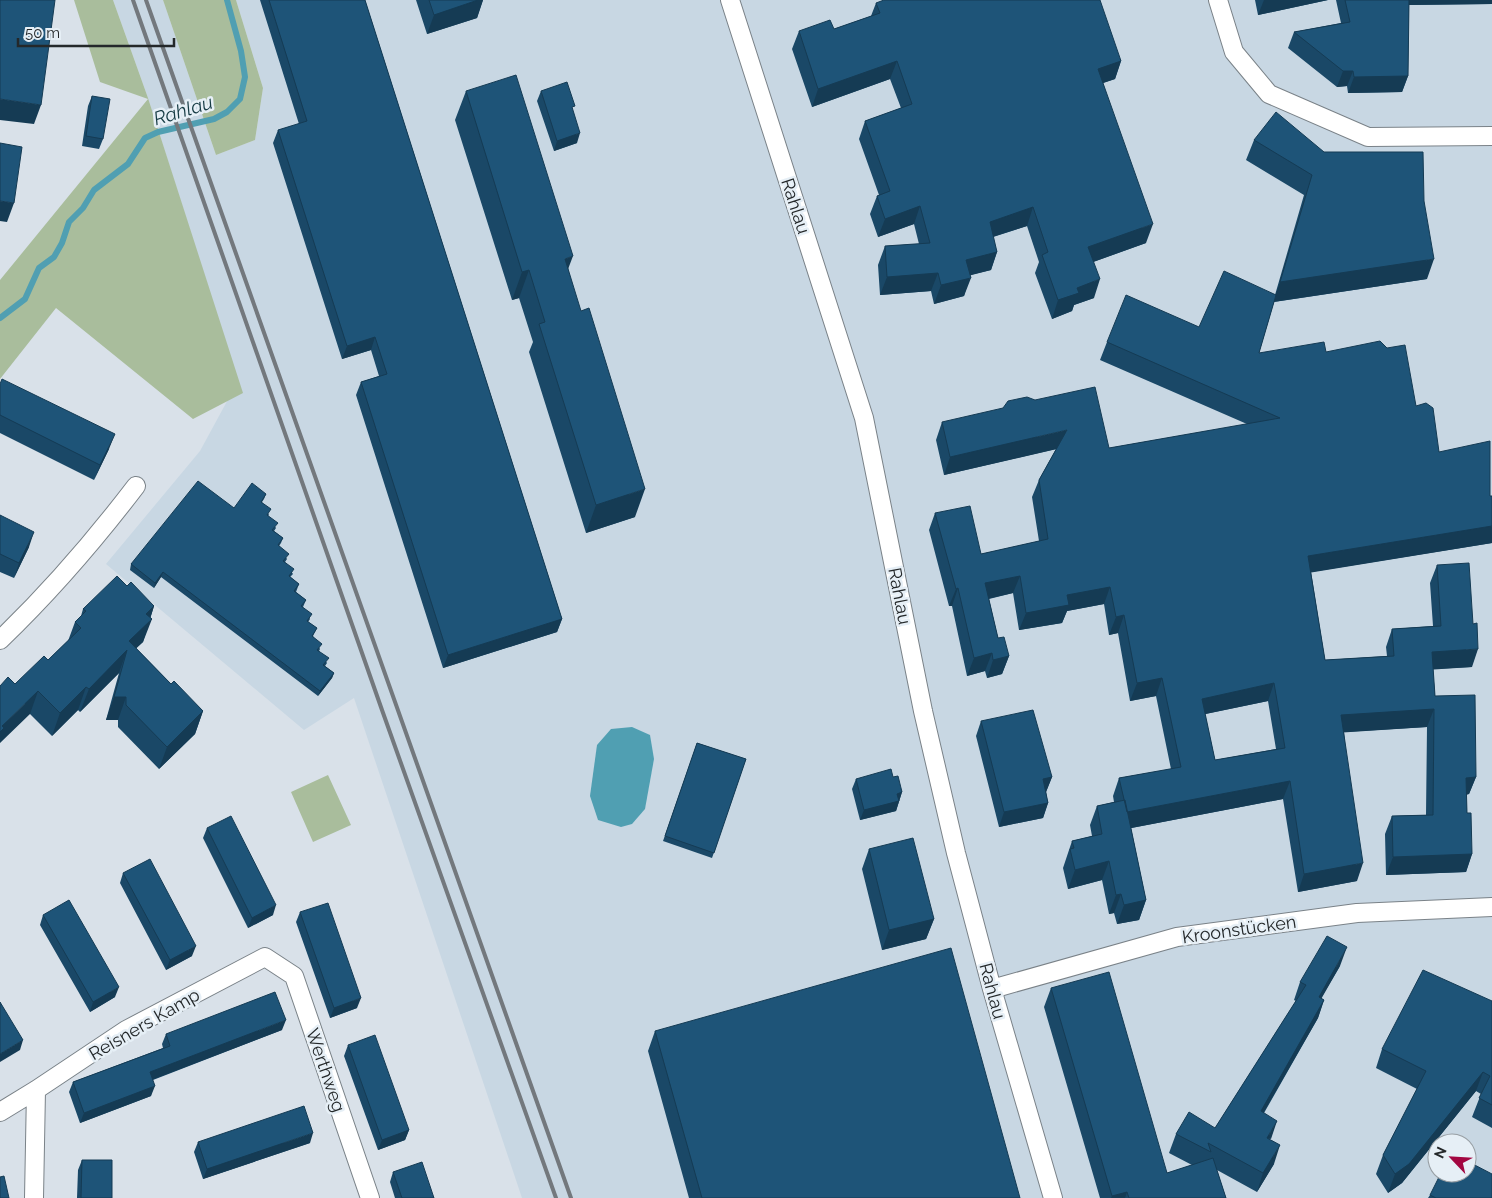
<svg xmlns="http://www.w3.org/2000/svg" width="1492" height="1198" viewBox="0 0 1492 1198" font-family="Raleway,sans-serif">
	<rect width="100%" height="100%" fill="#d9e1e9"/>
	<path fill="#c8d7e3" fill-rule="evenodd" d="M113,0H163L216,155L255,140L263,88L236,0H1492V1198H522L354,698L304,730L106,564L200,451L238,381L148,98ZM1437,1143H1467V1173H1437Z"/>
	<path fill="#a9bd9c" d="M74,0H113L148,98L243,393L193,419L56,308L0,379V280L148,99L100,82Z
		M163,0H236L263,88L255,140L216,155Z
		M328,775L351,825L313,842L291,792Z"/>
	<path fill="#509fb2" d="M632,727L650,735L654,759L645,809L632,824L621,827L598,820L590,796L597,745L611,729Z"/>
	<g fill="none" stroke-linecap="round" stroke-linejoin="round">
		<path stroke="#509fb2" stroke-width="6" d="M0,318L25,299L39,268L54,257L62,243L69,222L83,208L94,190L128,164L145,138L158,132L214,119L227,112L240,99L245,77L241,51L227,0"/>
		<defs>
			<path id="street" d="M730,0L864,418L923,711L956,853L992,989L1053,1198
				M1218,0L1234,52L1269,94L1368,137L1492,136
				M0,640C50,592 94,541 136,486
				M992,989L1177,937L1357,913L1492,907
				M0,1112L36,1090L126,1030L265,957L294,976L370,1198
				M34,1198L36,1090"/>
		</defs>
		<use href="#street" stroke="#7a8288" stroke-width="20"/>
		<use href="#street" stroke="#fff" stroke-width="18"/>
		<path stroke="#73787d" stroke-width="4" d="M133,0L382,710L556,1198
			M146,0L571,1198"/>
	</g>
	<path fill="#1a4867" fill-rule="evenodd" d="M260,0H365L562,619L557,632L443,668L356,395L361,382L379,376L371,350L342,359L273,143L278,130L299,124Z
		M416,0H483L477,18L427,34Z
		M1255,0H1328L1258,15Z
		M1336,0H1492V4L1409,5L1408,76L1402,92L1348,93L1347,86L1337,87L1288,48L1294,32L1341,23Z
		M876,3L1121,61L1115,79L1103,83L1146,243L1093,262L1094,298L1074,305L1072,311L1052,319L1035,273L1039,262L1027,226L993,237L997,252L991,270L970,275L964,296L934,304L931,291L880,295L878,265L885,246L919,244L914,224L878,237L870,214L877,196L879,195L859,139L865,121L901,108L890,79L812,107L792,49L799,31L834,29L871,16Z
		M466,91L568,269L635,517L586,533L529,352L533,342L519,298L512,300L455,120Z
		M541,91L573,111L577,143L554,151L537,101Z
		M92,96L103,139L99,149L82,146L88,106Z
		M1254,140L1324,152L1424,201L1427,279L1274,302L1259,353L1326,352L1416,406L1439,452L1490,496L1492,543L1311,572L1325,660L1387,656L1386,647L1392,629L1433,626L1430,583L1437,565L1472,667L1433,669L1435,696L1476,777L1469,794L1466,795L1467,813L1472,854L1466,872L1386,875L1385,834L1392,816L1426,815L1427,727L1344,732L1357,881L1298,892L1283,799L1131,828L1146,900L1139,920L1117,924L1114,913L1109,914L1102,880L1068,889L1063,868L1072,841L1092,836L1090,825L1097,806L1114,802L1113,796L1119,778L1171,769L1156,696L1130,701L1118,633L1109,635L1104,604L1067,611L1062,623L1019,630L1013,593L989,599L998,638L1009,656L1002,674L987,678L985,671L967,676L952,606H949L929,530L935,513L981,554L1039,541L1032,497L1039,480L1056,449L944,475L936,440L942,422L1109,448L1247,424L1100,360L1107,342L1199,327L1275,295L1304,195L1246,160ZM1268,701L1276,749L1215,760L1205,714Z
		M0,384L109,449L94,480L0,433Z
		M266,494L264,499L262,502L269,515L268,516L276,528L274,531L283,538L281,543L279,546L287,559L285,562L293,574L290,577L299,584L296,592L306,600L303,607L310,619L308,622L317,628L313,636L320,649L319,651L327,663L325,666L334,673L332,678L318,696L161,577L154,588L130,570L131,564L234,508Z
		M0,515L29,547L14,578L0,572Z
		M127,586L154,606L143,642L136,648L171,684L203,711L195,734L159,769L118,727V720H106L119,673L80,712L78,710L52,736L30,714L15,684L48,660L68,641L75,622L81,616L83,609Z
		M981,721L1052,777L1046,792L1048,803L1043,818L999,827L976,736Z
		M697,743L746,759L712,858L663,841Z
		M893,777L902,792L896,811L860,820L852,789L856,779Z
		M207,828L273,915L248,928L203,838Z
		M869,849L934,919L926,939L882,950L862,869Z
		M123,873L192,956L166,970L120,883Z
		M300,912L357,1008L330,1018L296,922Z
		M43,915L115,997L90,1012L40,925Z
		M1340,966L1321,998L1324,1000L1318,1018L1264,1113L1270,1139L1274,1164L1257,1192L1217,1170L1226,1198H1100L1044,1007L1051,988L1167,1173L1192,1165L1169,1153L1176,1134L1215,1128L1296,1001L1294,1000L1300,982Z
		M1492,1001V1128L1472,1117L1481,1094L1476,1091L1402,1183L1388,1193L1376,1174L1383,1155L1417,1089L1376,1068L1382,1049Z
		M282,1030L153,1080L151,1096L80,1123L69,1092L73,1082L163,1048L162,1044L166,1034Z
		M655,1031L1020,1198H689L648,1051Z
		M348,1045L409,1130L405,1140L378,1150L344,1056Z
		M198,1142L310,1143L203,1179L194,1152Z
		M82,1160L112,1198H77L78,1170Z
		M393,1172L434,1198H395L390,1182Z
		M1430,1195L1492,1198H1428Z"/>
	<path fill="#153b54" d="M478,0H483L477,18L427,34L434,15Z
		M1264,0H1328L1258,15Z
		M1405,0H1492V4L1403,5Z
		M897,61L890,79L812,107L818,89Z
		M1121,61L1115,79L1091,87L1098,69Z
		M1343,71H1353L1347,86L1337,87Z
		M1408,76L1402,92L1348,93L1354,77Z
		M0,99L41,105L34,124L0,120Z
		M580,133L577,143L554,151L557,141Z
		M0,201L14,203L7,222L0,221Z
		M920,206L914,224L878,237L885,219Z
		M1033,207L1027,226L983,240L990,222Z
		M1153,224L1146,243L1082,266L1088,247Z
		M997,252L991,270L960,278L966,260Z
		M573,256L562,285L565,259Z
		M1434,259L1427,279L1273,302L1280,282Z
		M529,270L519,298L512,300L522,272Z
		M938,273L931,291L880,295L887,277Z
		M971,278L964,296L934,304L941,285Z
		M1100,279L1094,298L1074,305L1072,311L1052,319L1058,300L1077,288Z
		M375,337L371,350L342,359L347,346Z
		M1067,430L1061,448L944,475L950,457Z
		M115,434L109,449L94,480L100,465Z
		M645,489L635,517L586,533L596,505Z
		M1492,526V543L1302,574L1308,556Z
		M34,532L29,547L14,578L19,563Z
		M163,572L161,577L154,588L155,583Z
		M1020,576L1013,593L978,601L985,583Z
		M1110,587L1104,604L1067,611L1062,623L1019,630L1026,613L1067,595Z
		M958,588L952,606H949L956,589Z
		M154,606L149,622L152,619L143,642L124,660L127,650L119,673L80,712L89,689L129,641L146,614Z
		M1124,615L1118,633L1109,635L1116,617Z
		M562,619L557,632L443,668L448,655Z
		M1478,649L1472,667L1426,670L1432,652Z
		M992,653L985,671L967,676L974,658Z
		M1009,656L1002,674L987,678L993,660Z
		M334,673L332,678L318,696L320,691Z
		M1162,678L1156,696L1130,701L1137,683Z
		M1274,683L1268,701L1196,716L1202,699Z
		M86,687L78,710L52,736L60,713Z
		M38,691L30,714L0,743V732L2,726Z
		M114,697H126L118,720H106Z
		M1434,709L1427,727L1335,733L1341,715Z
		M203,711L195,734L159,769L167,747Z
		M1052,777L1046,792L1043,779Z
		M1476,777L1469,794L1460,795L1466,778Z
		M1290,781L1283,799L1121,830L1127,812Z
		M902,792L896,811L860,820L864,810L897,794Z
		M1048,803L1043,818L999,827L1004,812Z
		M1472,854L1466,872L1386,875L1393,857Z
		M1109,861L1102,880L1068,889L1075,870Z
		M1363,863L1357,881L1298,892L1304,874Z
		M1121,894L1114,913L1109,914L1116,895Z
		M1146,900L1139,920L1117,924L1124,905Z
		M276,905L273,915L248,928L252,918Z
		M934,919L926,939L882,950L889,930Z
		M196,946L192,956L166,970L170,960Z
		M1347,947L1340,966L1312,1015L1319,997Z
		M119,987L115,997L90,1012L93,1002Z
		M361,998L357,1008L330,1018L334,1008Z
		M1324,1000L1318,1018L1254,1129L1261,1111Z
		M286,1020L282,1030L146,1082L150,1072Z
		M23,1040L20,1050L0,1062V1054Z
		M1483,1072L1476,1091L1402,1183L1388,1193L1395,1174Z
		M155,1086L151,1096L80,1123L84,1113Z
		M1277,1121L1271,1139L1267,1138Z
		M409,1130L405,1140L378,1150L382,1140Z
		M313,1133L310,1143L203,1179L207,1169Z
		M1280,1145L1274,1164L1257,1192L1263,1173Z
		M1127,1192L1125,1198H1111L1112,1196Z"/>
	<path fill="#1e5478" stroke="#153b54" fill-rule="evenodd" d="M0,0H55L41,105L0,99Z
		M269,0H365L562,619L448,655L361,382L387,374L375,337L347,346L278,130L307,121Z
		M429,0H478L434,15Z
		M884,0H1100L1121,61L1098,69L1153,224L1088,247L1100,279L1077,288L1079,293L1058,300L1042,255L1048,252L1033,207L990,222L997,252L966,260L971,278L941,285L938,273L887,277L885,246L930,243L920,206L885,219L877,196L890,191L865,121L912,104L897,61L818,89L799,31L830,20L834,29L880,13L876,3Z
		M1345,0H1409L1408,76L1354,77L1353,71H1343L1294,32L1350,22Z
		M516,75L573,256L565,259L581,311L589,308L645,489L596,505L539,324L545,322L529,270L522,272L466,91Z
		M567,82L575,106L572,107L580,133L557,141L541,91Z
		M92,96L110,99L103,139L86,136Z
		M1276,112L1324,152H1423L1424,201L1434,259L1280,282L1312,175L1254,140Z
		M0,143L22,147L14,203L0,201Z
		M1224,271L1276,295L1259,353L1324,342L1326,352L1380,341L1387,348L1405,345L1416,406L1426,403L1433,408L1439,452L1490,441V496H1492V526L1308,556L1325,660L1394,656L1392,629L1441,626L1437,565L1469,563L1473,624L1477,623L1478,649L1432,652L1435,696L1475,695L1476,777L1466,778L1467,813H1471L1472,854L1393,857L1392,816L1433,815L1434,709L1341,715L1363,863L1304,874L1290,781L1127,812L1119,778L1181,767L1162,678L1137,683L1124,615L1116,617L1110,587L1067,595L1069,605L1026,613L1020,576L985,583L998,638L1004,637L1009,656L993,660L992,653L974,658L958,588L956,589L935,513L970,506L981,554L1048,539L1039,480L1067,430L950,457L942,422L1003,408L1008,401L1027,397L1035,400L1095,387L1109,448L1280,418L1107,342L1126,295L1199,327ZM1274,683L1285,748L1215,760L1202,699Z
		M2,379L115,434L100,465L0,415V384Z
		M198,481L234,508L252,483L266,494L261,502L271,509L267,515L278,523L272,530L283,538L278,545L289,554L283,561L294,569L289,576L299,584L294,591L306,600L301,606L312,614L307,621L317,628L312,636L322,644L317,650L329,658L323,665L334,673L320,691L163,572L155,583L131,564Z
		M0,515L34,532L19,563L0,554Z
		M117,576L127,586L131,582L154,606L146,614L152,619L129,641L171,684L174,681L203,711L167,747L126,705V697H114L127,650L89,689L86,687L60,713L38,691L2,726L4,728L0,732V686L8,677L15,684L44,656L48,660L81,628L75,622L86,611L83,609Z
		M1033,710L1052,777L1043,779L1048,803L1004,812L981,721Z
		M697,743L746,759L714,853L665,836Z
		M891,769L893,777L898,776L902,792L897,794L899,801L864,810L856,779Z
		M1125,800L1146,900L1124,905L1121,894L1116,895L1109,861L1075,870L1070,849L1074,848L1072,841L1102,834L1097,806Z
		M231,816L276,905L252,918L207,828Z
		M913,838L934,919L889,930L869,849Z
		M150,859L196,946L170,960L123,873Z
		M69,900L119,987L93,1002L43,915Z
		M328,903L361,998L334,1008L300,912Z
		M1327,936L1347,947L1319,997L1324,1000L1261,1111L1277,1121L1267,1138L1280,1145L1263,1173L1208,1143L1211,1152L1176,1134L1189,1112L1215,1128L1306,985L1300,982Z
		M951,948L1020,1198H702L655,1031Z
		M1423,970L1492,1001V1105L1479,1098L1490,1076L1483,1072L1409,1164L1395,1174L1383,1155L1426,1071L1382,1049Z
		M1109,972L1167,1173L1213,1158L1226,1198H1129L1127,1192L1112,1196L1051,988Z
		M275,992L286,1020L150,1072L155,1086L84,1113L73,1082L170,1046L166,1034Z
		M0,1002L23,1040L0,1054Z
		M375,1035L409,1130L382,1140L348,1045Z
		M304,1106L313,1133L207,1169L198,1142Z
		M82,1160H112V1198H81Z
		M1467,1161L1492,1174V1198H1436L1430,1195L1441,1173H1467Z
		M422,1162L434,1198H402L393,1172Z
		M4,1176L9,1198H0V1177Z"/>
	<g text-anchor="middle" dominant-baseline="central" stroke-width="5" stroke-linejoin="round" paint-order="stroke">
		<g font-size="18" fill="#24282a" stroke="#e6eff6">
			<text transform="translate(796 206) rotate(72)">Rahlau</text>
			<text transform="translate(900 596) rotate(79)">Rahlau</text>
			<text transform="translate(1239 929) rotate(-8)">Kroonstücken</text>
			<text transform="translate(993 991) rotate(75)">Rahlau</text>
			<text transform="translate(144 1024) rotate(-30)">Reisners Kamp</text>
			<text transform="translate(326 1070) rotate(71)">Werthweg</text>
		</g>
		<g font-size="19" font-style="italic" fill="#163b44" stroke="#e6eff6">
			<text transform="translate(183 110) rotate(-17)">Rahlau</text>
		</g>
	</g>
	<g transform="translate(1452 1158) rotate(295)"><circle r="24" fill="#e6eff6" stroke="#989fa4"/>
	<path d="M0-4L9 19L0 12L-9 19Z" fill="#a20641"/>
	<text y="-8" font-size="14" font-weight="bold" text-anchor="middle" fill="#24282a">N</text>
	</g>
	<path d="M18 38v8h156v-8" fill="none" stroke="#24282a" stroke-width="2.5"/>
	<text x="25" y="38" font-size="15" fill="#24282a" stroke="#e6eff6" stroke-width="4" paint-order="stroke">50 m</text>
</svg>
